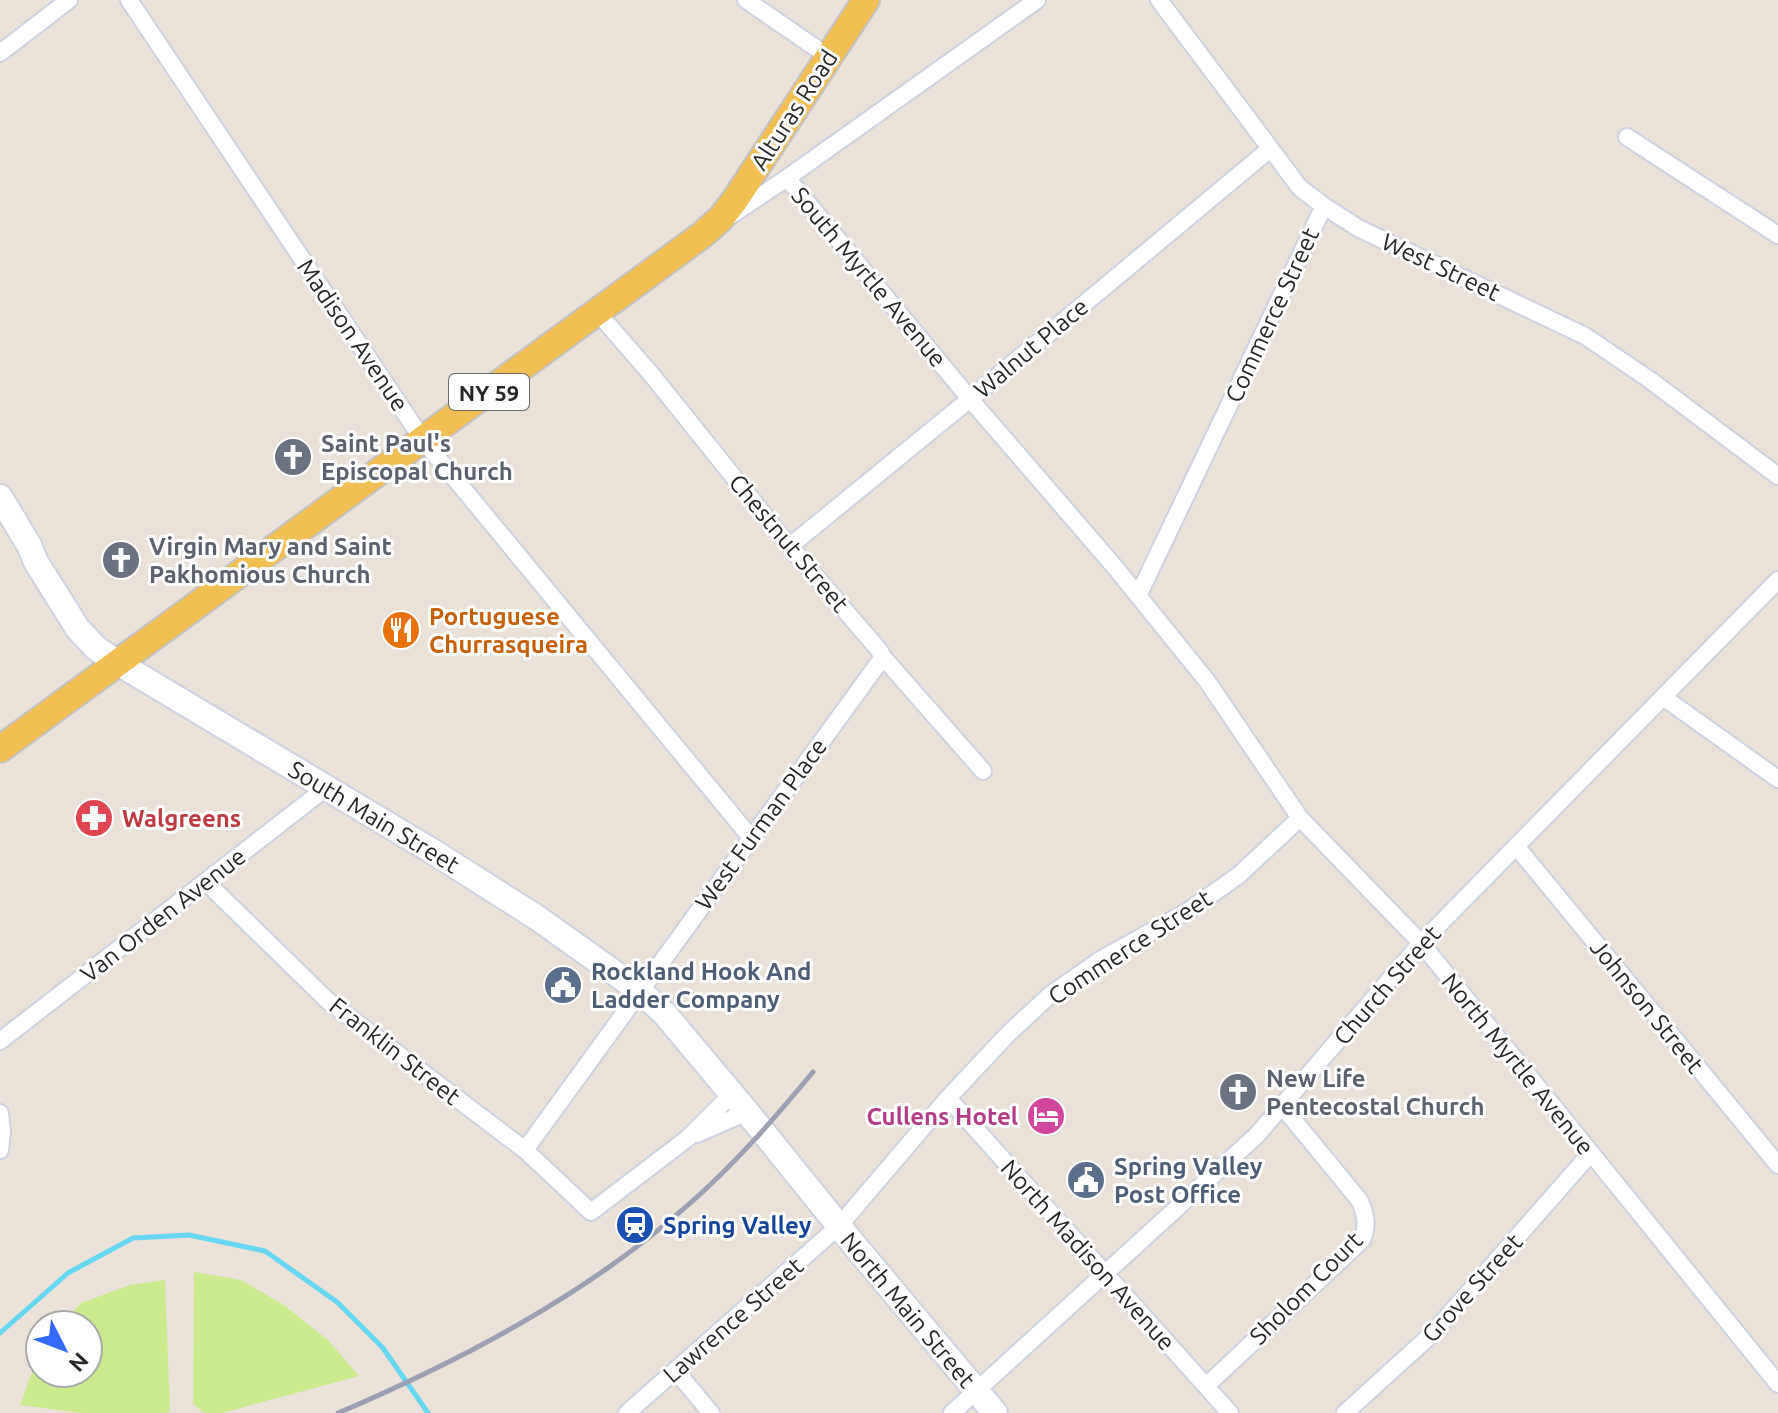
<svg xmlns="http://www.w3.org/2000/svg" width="1778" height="1413" viewBox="0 0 1778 1413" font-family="Ubuntu,sans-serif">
	<rect width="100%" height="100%" fill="#eae1d8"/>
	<path fill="#cbea8e" d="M194,1272L241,1280L284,1305L329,1341L359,1376L222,1413H204L193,1404Z
		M165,1280L170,1410L167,1413H82L20,1405L40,1350V1373H88V1325H62L81,1303L130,1285Z"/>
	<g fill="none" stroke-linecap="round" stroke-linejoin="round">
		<path stroke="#67d8f0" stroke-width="5" d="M0,1333L68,1273L133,1238L189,1235L265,1251L337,1302L383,1348L428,1413"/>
		<defs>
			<path id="street" d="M129,0L423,440L752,839
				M746,0L829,57
				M1159,0L1300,188L1324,206L1358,228L1585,336L1650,380L1778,476
				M0,53L69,0
				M1627,137L1778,235
				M787,178L970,399L1114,566L1207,681L1300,818L1421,943L1778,1384
				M730,216L787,178L1037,0
				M598,313L651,374L781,536L879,650L883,657L983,771
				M790,546L970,399L1270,149
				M1138,596L1324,206
				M1663,697L1778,779
				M1516,846L1778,1165
				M206,882L328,1001L525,1150L591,1212L688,1138L732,1094
				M0,1041L326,788
				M948,1098L1230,1413
				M0,1113L2,1132L0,1150
				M697,1134L747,1112
				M525,1150L883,657
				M676,1371L711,1413
				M1206,1386L1362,1240C1368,1225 1366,1216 1360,1201L1282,1106
				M627,1413L839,1226L948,1098L1009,1033L1050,995L1100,960L1188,911L1239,875L1300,818
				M952,1413L1257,1135L1421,943L1778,580
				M1345,1413L1433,1333L1590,1154"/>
			<path id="secondary" d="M0,497L29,545L36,562L78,629L96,648L118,663L432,851L536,917L640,991L664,1013L747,1112L856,1247L995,1413"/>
			<path id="primary" d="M0,749L702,235L721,218L735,200L866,0"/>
		</defs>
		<use href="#street" stroke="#cdd3e1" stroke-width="20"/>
		<use href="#secondary" stroke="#cdd3e1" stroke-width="28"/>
		<use href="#primary" stroke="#c3c3c3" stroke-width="30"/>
		<use href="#street" stroke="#fff" stroke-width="16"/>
		<use href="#secondary" stroke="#fff" stroke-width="24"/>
		<use href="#primary" stroke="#f2bf55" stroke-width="26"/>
		<path stroke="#9ba0b2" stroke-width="5" d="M338,1413C462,1360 586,1295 688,1205C734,1165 774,1119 813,1072"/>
	</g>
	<defs>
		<symbol id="church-disc" viewBox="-11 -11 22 22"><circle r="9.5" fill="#6b7280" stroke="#fff"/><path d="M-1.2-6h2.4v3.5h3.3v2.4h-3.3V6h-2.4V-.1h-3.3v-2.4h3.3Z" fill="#fff"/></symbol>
		<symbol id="restaurant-disc" viewBox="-11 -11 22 22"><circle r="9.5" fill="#e8710a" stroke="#fff"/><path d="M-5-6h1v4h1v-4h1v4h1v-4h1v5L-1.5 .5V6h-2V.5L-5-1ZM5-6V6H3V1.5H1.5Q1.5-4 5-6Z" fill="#fff"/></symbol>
		<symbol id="pharmacy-disc" viewBox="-11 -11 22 22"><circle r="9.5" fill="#e0444e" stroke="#fff"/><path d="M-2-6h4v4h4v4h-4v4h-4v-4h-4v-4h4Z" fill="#fff"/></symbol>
		<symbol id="civic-disc" viewBox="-11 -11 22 22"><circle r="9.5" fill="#5c6f8a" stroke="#fff"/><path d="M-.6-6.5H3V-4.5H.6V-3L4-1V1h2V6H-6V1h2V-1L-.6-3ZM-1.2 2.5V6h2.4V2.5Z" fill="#fff"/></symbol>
		<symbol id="hotel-disc" viewBox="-11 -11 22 22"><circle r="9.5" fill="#d1479c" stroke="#fff"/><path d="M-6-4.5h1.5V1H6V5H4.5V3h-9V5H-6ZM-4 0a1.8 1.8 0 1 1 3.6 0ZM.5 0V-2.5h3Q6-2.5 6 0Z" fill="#fff"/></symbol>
		<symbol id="station-disc" viewBox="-11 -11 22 22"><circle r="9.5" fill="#1a4fb4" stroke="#fff"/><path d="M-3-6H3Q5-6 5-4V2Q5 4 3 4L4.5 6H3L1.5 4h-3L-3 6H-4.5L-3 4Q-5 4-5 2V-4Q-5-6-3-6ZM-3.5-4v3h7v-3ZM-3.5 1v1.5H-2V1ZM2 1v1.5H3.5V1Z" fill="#fff"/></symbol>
	</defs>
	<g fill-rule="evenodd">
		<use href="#church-disc" x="271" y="435" width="44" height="44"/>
		<use href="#church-disc" x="99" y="538" width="44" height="44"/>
		<use href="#restaurant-disc" x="379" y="608" width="44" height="44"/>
		<use href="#pharmacy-disc" x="72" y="796" width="44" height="44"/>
		<use href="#civic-disc" x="541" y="963" width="44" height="44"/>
		<use href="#church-disc" x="1216" y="1070" width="44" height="44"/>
		<use href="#hotel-disc" x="1024" y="1094" width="44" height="44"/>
		<use href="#civic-disc" x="1064" y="1158" width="44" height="44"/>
		<use href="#station-disc" x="613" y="1203" width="44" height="44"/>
	</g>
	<g text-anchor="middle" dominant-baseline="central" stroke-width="6" stroke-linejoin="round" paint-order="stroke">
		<rect fill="#fff" stroke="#686868" stroke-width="2" x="449" y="374" width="80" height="36" rx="6"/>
		<g font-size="22" font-weight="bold" fill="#272727">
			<text x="489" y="392">NY 59</text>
		</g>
		<g font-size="24" fill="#272727" stroke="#fff">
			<text transform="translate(794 110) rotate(-57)">Alturas Road</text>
			<text transform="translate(1441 267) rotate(25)">West Street</text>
			<text transform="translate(869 277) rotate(50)">South Myrtle Avenue</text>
			<text transform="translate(1272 315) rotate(-65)">Commerce Street</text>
			<text transform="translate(353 335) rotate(56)">Madison Avenue</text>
			<text transform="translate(1031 348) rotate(-40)">Walnut Place</text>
			<text transform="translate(789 543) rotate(50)">Chestnut Street</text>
			<text transform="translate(374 817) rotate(31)">South Main Street</text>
			<text transform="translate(761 824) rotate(-54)">West Furman Place</text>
			<text transform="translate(163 915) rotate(-38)">Van Orden Avenue</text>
			<text transform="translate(1130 947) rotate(-33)">Commerce Street</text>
			<text transform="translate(1387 985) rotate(-49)">Church Street</text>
			<text transform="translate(1647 1006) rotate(51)">Johnson Street</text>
			<text transform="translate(395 1051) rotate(38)">Franklin Street</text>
			<text transform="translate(1518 1064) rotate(51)">North Myrtle Avenue</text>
			<text transform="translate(1088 1255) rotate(48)">North Madison Avenue</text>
			<text transform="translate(1306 1288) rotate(-45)">Sholom Court</text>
			<text transform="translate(1472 1288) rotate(-48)">Grove Street</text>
			<text transform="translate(908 1310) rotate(50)">North Main Street</text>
			<text transform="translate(733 1320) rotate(-41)">Lawrence Street</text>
		</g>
		<g font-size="24" font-weight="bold" fill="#5b616d" stroke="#fff" text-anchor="start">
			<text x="321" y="443">Saint Paul's<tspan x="321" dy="28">Episcopal Church</tspan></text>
			<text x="149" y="546">Virgin Mary and Saint<tspan x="149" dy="28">Pakhomious Church</tspan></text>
			<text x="1266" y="1078">New Life<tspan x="1266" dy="28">Pentecostal Church</tspan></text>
		</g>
		<g font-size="24" font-weight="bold" fill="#c56008" stroke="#fff" text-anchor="start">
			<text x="429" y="616">Portuguese<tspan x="429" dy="28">Churrasqueira</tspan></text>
		</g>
		<g font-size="24" font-weight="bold" fill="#be3a42" stroke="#fff" text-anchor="start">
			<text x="122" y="818">Walgreens</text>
		</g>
		<g font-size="24" font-weight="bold" fill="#4e5e75" stroke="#fff" text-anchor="start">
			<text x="591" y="971">Rockland Hook And<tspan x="591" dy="28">Ladder Company</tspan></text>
			<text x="1114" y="1166">Spring Valley<tspan x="1114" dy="28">Post Office</tspan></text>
		</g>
		<g font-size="24" font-weight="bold" fill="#b23c85" stroke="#fff" text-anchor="end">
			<text x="1018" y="1116">Cullens Hotel</text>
		</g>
		<g font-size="24" font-weight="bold" fill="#164399" stroke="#fff" text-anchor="start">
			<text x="663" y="1225">Spring Valley</text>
		</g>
	</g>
	<g transform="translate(64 1349) rotate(132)"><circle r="38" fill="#ffffff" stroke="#a9a9a9" stroke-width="2"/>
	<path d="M0-6L14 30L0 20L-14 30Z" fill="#336afc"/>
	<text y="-12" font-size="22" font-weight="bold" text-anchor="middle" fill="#272727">N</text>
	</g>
</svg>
